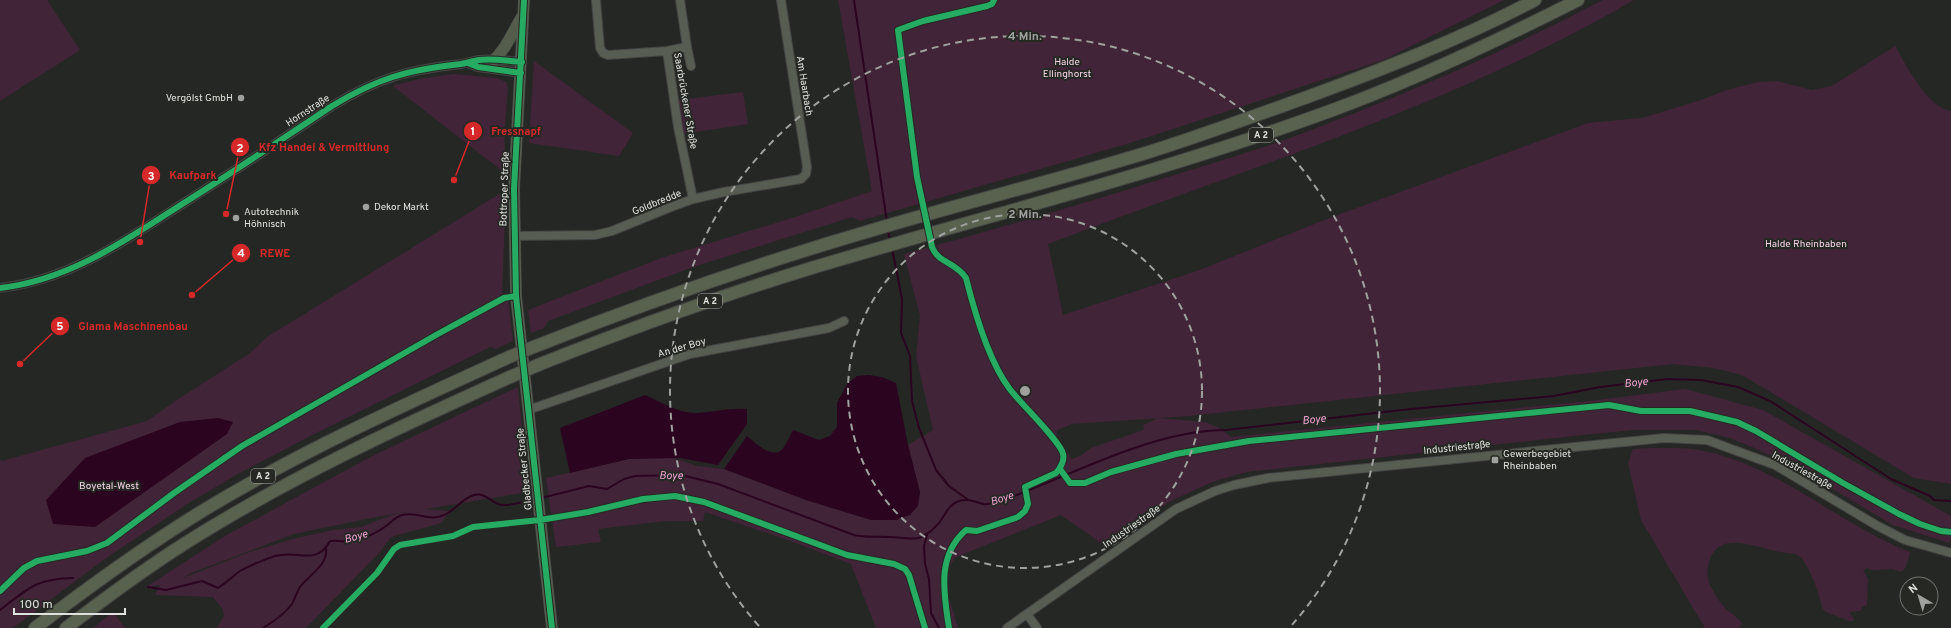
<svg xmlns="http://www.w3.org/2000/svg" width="1951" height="628" viewBox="0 0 1951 628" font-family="Overpass,sans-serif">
	<rect width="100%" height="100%" fill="#252724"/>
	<path fill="#422438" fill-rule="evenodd" d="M0,0H47L80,50L0,101Z
		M838,0H1504L1383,60L1130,143L877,216L860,221L852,217L693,267L548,321L544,328L531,333L528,310L661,258L792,218L872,191Z
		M1603,0H1634C1450,107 1245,169 1048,244L1063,315L1197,271L1327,219L1588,123L1642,118L1698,101L1730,89L1758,82L1777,81L1812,90L1832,86L1895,46C1906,65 1928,108 1951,111V484L1914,478L1742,375L1714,368L1673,364L1188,416L1072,424L1057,430C1054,440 1066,451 1072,459L1080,456L1091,448L1144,430L1143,425L1158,418L1205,422L1218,427L1231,437L1598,400L1685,389L1763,410L1951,516V538L1949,543L1893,525L1796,467L1752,447L1730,438L1696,430H1634L1592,434L1247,472L1212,482L1171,501L1152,513L1143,523L1108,548L1061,515L956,557L948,568L949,598L958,628H876L851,564L788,540L705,512L703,521H666L598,529L601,542L556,547L546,478L629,459L671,457L697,466L724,469L806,500L871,520L920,492L908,445L933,430L916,356L920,316L904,254C997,229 1089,202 1181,173C1227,159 1274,145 1319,127C1416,90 1511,48 1603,0Z
		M534,61L633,133L619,156L529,143Z
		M454,74L497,78L506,82L508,89L504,135L506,174L393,86L419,79Z
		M743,92L748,124L683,134L678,100Z
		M506,190L502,294L507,293L513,341L496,349L490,347L308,437L236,475L187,504L106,558L13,628H0V459L2,461L147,421L177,400L250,353L267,337Z
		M518,387L528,492L425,509L450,511L441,523L391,537L379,553L306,628H217L224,616L223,609L213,597L155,595L160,585L146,587L225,536L372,456ZM413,511L392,515L361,527L333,530L293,539L247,553L183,578L191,573L294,534L376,517Z
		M1649,448C1668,448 1687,447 1704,451C1781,467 1838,524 1910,552L1906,567L1902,572L1892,569L1874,570L1867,568L1863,570L1868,579L1867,605L1862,607L1860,611L1849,612L1854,619L1853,621H1849L1826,612L1822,608C1821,597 1808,562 1799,556C1793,552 1781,553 1775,551C1755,547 1720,531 1710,559C1707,566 1707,577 1709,583C1713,591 1718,600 1724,607C1729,613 1737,616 1742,623L1740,628H1705L1641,520L1628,463L1633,449Z
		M113,612L125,628H93Z"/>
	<path fill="#2b0420" d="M868,375L882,377L896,383L908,445L920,492L918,506L910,515L896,520H871L806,500L724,469L747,436C755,443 775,462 784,447C788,441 790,435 793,430L819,440L830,436L837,427V403L847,384L857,376Z
		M645,395C661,402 680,414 697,413C714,412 729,408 747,409V424L718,465L680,458L629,459L570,473L560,428Z
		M218,418L233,422L227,434L95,527L53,524L46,500L85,458L180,422Z"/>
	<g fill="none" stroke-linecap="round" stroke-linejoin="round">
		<path stroke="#2b0420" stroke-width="2" d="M854,0L887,222
			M888,231L890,240
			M892,248L902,299L901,333L910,356L912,401L919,428L936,470L949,486L967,499
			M541,498L589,486L607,489L624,479L635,476L681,475L718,484L854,535C866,538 877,536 890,537C915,539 921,543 939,523C946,514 948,505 959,501C969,498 974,502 983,504C987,505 993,503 998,502C1069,477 1151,430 1226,430L1411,409L1554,396L1600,387L1668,379L1701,380L1738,387L1770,401L1891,479L1930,496L1934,500L1951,501
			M927,535L924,546L925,564L929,579L931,613L939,628
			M148,587L166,590L202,581L218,588C226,583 233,576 240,571C250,565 264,560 275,556C297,549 316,567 330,541C337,540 342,542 348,541C359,540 371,536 380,530C388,526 393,518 402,515C416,511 430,522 444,515C455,511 462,498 474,495C486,492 492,504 502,505C512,506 525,501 535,499
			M0,610C29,588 35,579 73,578
			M263,628C273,622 285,613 292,604C295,598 297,592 300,587C309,575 328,565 326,549"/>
		<defs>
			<path id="minor" d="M596,0L600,48L603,53L608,55L667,51L687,47L680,0
				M687,47L691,66
				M667,51L678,127L693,199
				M468,63L478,67L521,73
				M514,236L595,235L612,231L671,207L693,199L724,192L801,179L806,174L807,167L781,0
				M0,288C71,280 129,238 187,201C236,170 284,138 332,106C378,78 407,70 461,64C467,63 473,61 479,60C493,58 507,61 522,62
				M528,410L690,354L829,328L844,321
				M1027,614L1037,628
				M1007,628L1176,509L1215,491L1234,485L1268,478L1664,438L1707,440L1775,465L1876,525L1905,540L1951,553"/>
			<path id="major" d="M524,0L514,189L516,296L552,628
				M494,60C508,47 513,30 523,15"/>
			<path id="highway" d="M536,346C650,301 765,261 883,227C971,201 1061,179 1149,152C1203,135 1257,115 1310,96C1386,68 1463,38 1535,0
				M538,365C626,330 714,298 805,270C980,217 1158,174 1330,111C1415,80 1497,41 1578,0
				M35,628C90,586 145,546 204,510C301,451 406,404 509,357
				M66,628C104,599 143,570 184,544C288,478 399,427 510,377"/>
		</defs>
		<use href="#minor" stroke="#434443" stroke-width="10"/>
		<use href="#major" stroke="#434443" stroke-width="12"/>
		<use href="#highway" stroke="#434443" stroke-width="14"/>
		<use href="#minor" stroke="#575d52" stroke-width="8"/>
		<use href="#major" stroke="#545d4c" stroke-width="11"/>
		<use href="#highway" stroke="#58624e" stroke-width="12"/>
		<defs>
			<path id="highway-bridge" d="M509,357L536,346
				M510,377L538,365"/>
		</defs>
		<use href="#highway-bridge" stroke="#434443" stroke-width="14" stroke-linecap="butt"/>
		<use href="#highway-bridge" stroke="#58624e" stroke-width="12"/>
		<defs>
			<path id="cycleway" d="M524,0L514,189L516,296L552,628
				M468,63L478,67L521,73
				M0,288C71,280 129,238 187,201C236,170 284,138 332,106C378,78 407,70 461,64C467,63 473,61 479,60C493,58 507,61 522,62
				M1060,469L1070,483H1085L1111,472L1176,454L1249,441L1609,405L1641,411H1690L1737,422L1756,431L1843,483L1899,514L1920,524L1941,531L1951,532
				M0,591L24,568L37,561L87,551L107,543L174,493L242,446L436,335L504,298L516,296
				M323,628L377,573L394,549L400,545L453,536L473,527L540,520L588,512L643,499L675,496L704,502L847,555L894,564L905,569L909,575L925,628
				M949,628C944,594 936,556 966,530L977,531L1018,517L1025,511L1028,504L1025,487L1056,473C1060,469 1065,460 1063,454C1061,442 1019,402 1009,388C989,361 974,310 966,278C956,262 938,263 932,247L917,177L898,30L923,21L987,6L992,4L994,0"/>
		</defs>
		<use href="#cycleway" stroke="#252823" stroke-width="8"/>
		<use href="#cycleway" stroke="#26ab63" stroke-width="6"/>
	</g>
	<g fill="none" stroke="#9fa19e" stroke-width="2" stroke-dasharray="7 5">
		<circle cx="1025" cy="391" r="177"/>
		<path d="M759 626A355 355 0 1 1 1291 626"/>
	</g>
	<g fill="#9fa19e" stroke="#252823" stroke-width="1.5">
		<circle cx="241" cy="98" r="4"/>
		<circle cx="366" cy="207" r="4"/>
		<circle cx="236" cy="218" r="4"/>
		<rect x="1491" y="456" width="8" height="8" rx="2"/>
	</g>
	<g text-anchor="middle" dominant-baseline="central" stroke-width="4" stroke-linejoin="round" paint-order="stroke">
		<g fill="#252823" stroke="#a8aaa7" stroke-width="1">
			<rect x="1249" y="128" width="24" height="14" rx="3"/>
			<rect x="698" y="294" width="24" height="14" rx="3"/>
			<rect x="251" y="469" width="24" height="14" rx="3"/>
		</g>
		<g font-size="9" font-weight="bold" fill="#e0e2df">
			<text x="1261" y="135">A 2</text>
			<text x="710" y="301">A 2</text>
			<text x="263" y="476">A 2</text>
		</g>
		<g font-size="10" fill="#f5d3e7" stroke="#252823">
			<text x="1067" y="62">Halde<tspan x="1067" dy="12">Ellinghorst</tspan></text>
			<text x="1806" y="244">Halde Rheinbaben</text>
			<text x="109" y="486">Boyetal-West</text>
		</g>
		<g font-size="10" fill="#e0e2df" stroke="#252823">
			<text transform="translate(804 86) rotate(81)">Am Haarbach</text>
			<text transform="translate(685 101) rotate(80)">Saarbrückener Straße</text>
			<text transform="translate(308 111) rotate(-33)">Hornstraße</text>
			<text transform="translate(505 189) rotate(-88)">Bottroper Straße</text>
			<text transform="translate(657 203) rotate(-22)">Goldbredde</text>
			<text transform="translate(682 348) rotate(-16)">An der Boy</text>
			<text transform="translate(1457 448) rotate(-6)">Industriestraße</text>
			<text transform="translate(525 469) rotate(-96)">Gladbecker Straße</text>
			<text transform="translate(1802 471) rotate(29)">Industriestraße</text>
			<text transform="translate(1132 527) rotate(-35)">Industriestraße</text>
		</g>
		<g font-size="10" fill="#e0e2df" stroke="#252823" text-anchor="start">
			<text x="233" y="98" text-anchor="end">Vergölst GmbH</text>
			<text x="374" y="207">Dekor Markt</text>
			<text x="244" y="212">Autotechnik<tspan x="244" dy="12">Höhnisch</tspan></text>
			<text x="1503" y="454">Gewerbegebiet<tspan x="1503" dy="12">Rheinbaben</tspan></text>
		</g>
		<g font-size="11" font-style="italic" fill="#f3a1d4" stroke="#252823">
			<text transform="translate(1636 383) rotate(-6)">Boye</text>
			<text transform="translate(1314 420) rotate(-6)">Boye</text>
			<text transform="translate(671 476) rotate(1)">Boye</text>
			<text transform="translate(1002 499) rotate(-18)">Boye</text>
			<text transform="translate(356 537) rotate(-15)">Boye</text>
		</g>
	</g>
	<circle cx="1025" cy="391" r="6" fill="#9fa19e" stroke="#252823" stroke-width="2"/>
	<g font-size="12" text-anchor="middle" font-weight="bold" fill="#9fa19e" stroke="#252823" stroke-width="4" stroke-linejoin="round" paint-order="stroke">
		<text x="1025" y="40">4 Min.</text>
		<text x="1025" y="218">2 Min.</text>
	</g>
	<path fill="none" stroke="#d62828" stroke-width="1.5" d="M454 180L473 131M226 214L240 147M140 242L151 175M192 295L241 253M20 364L60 326"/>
	<g fill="#d62828" stroke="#252823" stroke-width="1.5">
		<circle cx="454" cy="180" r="4"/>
		<circle cx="226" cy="214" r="4"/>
		<circle cx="140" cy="242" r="4"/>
		<circle cx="192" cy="295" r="4"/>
		<circle cx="20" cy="364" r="4"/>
		<circle cx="473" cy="131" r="10"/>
		<circle cx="240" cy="147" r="10"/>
		<circle cx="151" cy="175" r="10"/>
		<circle cx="241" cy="253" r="10"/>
		<circle cx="60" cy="326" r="10"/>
	</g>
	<g font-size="12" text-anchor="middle" font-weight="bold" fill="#fff">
		<text x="473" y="135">1</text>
		<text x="240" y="152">2</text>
		<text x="151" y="180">3</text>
		<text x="241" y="257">4</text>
		<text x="60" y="330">5</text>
	</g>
	<g font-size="11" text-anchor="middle" font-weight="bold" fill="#d62828" stroke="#252823" stroke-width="4" stroke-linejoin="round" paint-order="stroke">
		<text x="516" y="135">Fressnapf</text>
		<text x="324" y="151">Kfz Handel &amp; Vermittlung</text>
		<text x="193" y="179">Kaufpark</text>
		<text x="275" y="257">REWE</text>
		<text x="133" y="330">Glama Maschinenbau</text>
	</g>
	<g transform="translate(1919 596) rotate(322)"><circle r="19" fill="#252823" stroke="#70726e"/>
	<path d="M0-3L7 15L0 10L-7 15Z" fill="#9fa19e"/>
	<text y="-6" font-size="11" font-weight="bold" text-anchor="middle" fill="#e0e2df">N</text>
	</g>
	<path d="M14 608v6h111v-6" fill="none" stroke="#e0e2df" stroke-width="2"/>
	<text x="20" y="608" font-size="12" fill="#e0e2df" stroke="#252823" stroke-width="3" paint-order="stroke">100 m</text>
</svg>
